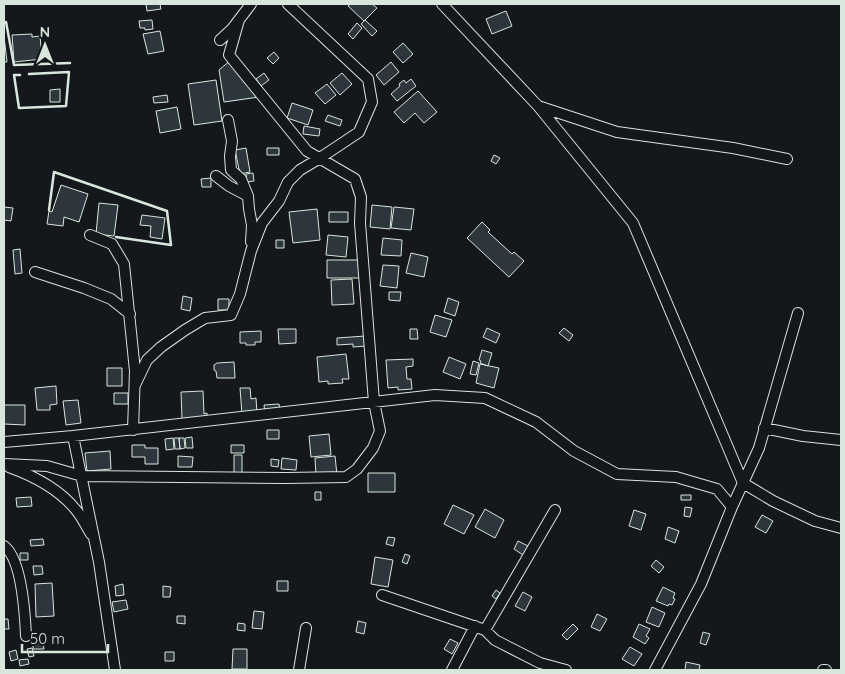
<svg xmlns="http://www.w3.org/2000/svg" width="845" height="674" viewBox="0 0 845 674" font-family="Quicksand,sans-serif">
	<rect width="100%" height="100%" fill="#14181c"/>
	<path fill="#2c363c" stroke="#d8e6dc" d="M146,4H160L161,9L147,11Z
		M351,4H372L377,8L364,21L348,6Z
		M506,11L512,26L492,34L486,19Z
		M152,20L153,29L145,30V28H140L139,21Z
		M365,20L377,31L372,36L361,24Z
		M357,23L362,28L353,39L348,34Z
		M160,31L164,51L148,54L143,34Z
		M32,34V37L40,36L42,59L14,62L12,35Z
		M4,36L7,62H4Z
		M403,43L413,54L403,63L393,52Z
		M274,52L279,58L273,64L267,58Z
		M231,60L259,97L224,102L219,70Z
		M391,62L399,72L384,85L376,75Z
		M264,73L269,80L261,86L256,79Z
		M342,73L352,84L340,95L330,83Z
		M411,79L416,86L397,101L391,94L400,86L399,84L404,80L406,83Z
		M216,80L222,121L194,125L188,84Z
		M327,84L336,95L325,104L315,93Z
		M60,89V102H50V90Z
		M418,91L437,112L424,123L415,113L404,123L394,112Z
		M167,95L168,102L154,103L153,97Z
		M292,103L313,110L308,125L287,118Z
		M177,107L181,129L160,133L156,111Z
		M328,115L342,120L340,126L325,121Z
		M304,126L320,129L319,136L303,134Z
		M246,148L250,172L240,174L235,150Z
		M267,148H279V155H267Z
		M494,155L500,158L496,164L491,161Z
		M253,173L254,181L247,182L246,174Z
		M211,178V187H202L201,179Z
		M61,185L88,194L79,222L64,217L63,226L47,224L49,211L52,212Z
		M99,203L118,205L114,236L96,234Z
		M372,205L392,207L390,229L370,227Z
		M4,207L13,208L11,221L4,220Z
		M394,207L414,209L411,230L391,228Z
		M317,209L320,240L293,243L289,212Z
		M329,212H348V222H329Z
		M142,215L165,218L162,239L150,237L151,226L140,225Z
		M482,222L490,230L488,232L512,254L514,252L524,261L509,277L467,238Z
		M328,235L348,237L346,257L326,255Z
		M383,238L402,240L401,256L381,255Z
		M276,240H284V248H276Z
		M20,249L22,273L15,274L13,250Z
		M411,253L428,257L424,277L406,273Z
		M327,260H361V278H327Z
		M383,265L399,266L397,288L380,286Z
		M352,279L354,304L332,305L331,280Z
		M389,292H401L400,301L389,300Z
		M183,296L192,298L190,311L181,309Z
		M448,298L459,302L455,316L444,312Z
		M218,299H229V310H218Z
		M435,315L452,320L446,337L430,332Z
		M487,328L500,334L496,343L483,337Z
		M564,328L573,335L569,341L559,333Z
		M278,329H296V343L279,344Z
		M410,329H417L418,339H410Z
		M261,331V342H255V345H246V343H240V332Z
		M365,336L366,346L353,347V344L337,345V338Z
		M482,350L492,353L488,366L480,363L481,361L479,360Z
		M346,354L349,379H342L343,383L328,384V381L319,382L317,357Z
		M449,357L466,364L460,379L443,372Z
		M413,359V366L406,367L407,379H411L412,389L398,390V387L388,388L386,360Z
		M473,361L479,363L476,375L470,374Z
		M234,362L235,378H217L216,371L214,370V365L217,363Z
		M480,364L499,368L494,388L476,383Z
		M107,368H122V386H107Z
		M56,386L57,404L50,405V410H37L35,388Z
		M240,388H250L251,399L256,398L257,413L242,414Z
		M203,391L204,414L207,413V420L199,418L182,419L181,392Z
		M114,393H128V404H114Z
		M78,400L81,423L66,425L63,401Z
		M279,404L280,411L265,413L264,405Z
		M4,405H25V425L4,424Z
		M267,430H279V439H267Z
		M329,434L331,455L311,457L309,436Z
		M192,437L193,448H186L185,438Z
		M173,438L174,449L166,450L165,439Z
		M174,438H179L180,449H175Z
		M179,438H184L185,448L180,449Z
		M132,445H145V448H158V464H145V457H132Z
		M231,445H244V453H231Z
		M110,451L111,469L87,471L85,453Z
		M234,455H242V475H234Z
		M178,456L193,457L192,467H178Z
		M335,456L337,475L316,476L315,458Z
		M282,458L297,460L296,470L281,469Z
		M271,459L279,460L278,467L271,466Z
		M368,473H395V492H368Z
		M315,492H321V500H315Z
		M681,495H691V500H681Z
		M31,497L32,506L17,507L16,498Z
		M453,505L474,515L464,534L444,524Z
		M685,507L692,508L690,517L684,516Z
		M485,509L504,520L495,538L475,527Z
		M634,510L646,514L641,530L629,526Z
		M762,515L773,521L766,533L755,527Z
		M668,527L679,531L675,543L665,539Z
		M388,537L395,538L393,546L386,544Z
		M43,539L44,545L31,546L30,540Z
		M518,541L528,546L523,555L514,549Z
		M20,553H28V560H20Z
		M405,554L410,556L407,564L402,562Z
		M375,557L393,560L388,587L371,584Z
		M656,560L664,567L659,573L651,566Z
		M33,566H42L43,574L34,575Z
		M277,581H288V591H277Z
		M52,583L54,616L36,617L35,584Z
		M123,584L124,595L116,596L115,586Z
		M163,586L171,587L170,597H163Z
		M663,587L675,593L673,598L675,599L672,605L669,604L668,606L656,601Z
		M496,590L500,593L496,599L492,596Z
		M523,592L532,597L525,611L515,606Z
		M126,600L128,609L114,612L112,602Z
		M652,607L665,613L659,627L646,622Z
		M254,611L264,612L262,629L252,628Z
		M597,614L607,619L600,631L591,627Z
		M177,616H185V624L177,623Z
		M4,619H8L9,629H4Z
		M358,621L366,623L364,634L356,632Z
		M238,623L245,624V631L237,630Z
		M573,624L578,629L567,640L562,635Z
		M639,624L650,629L646,636L649,638L645,644L633,637Z
		M703,632L710,634L706,645L700,643Z
		M450,639L458,643L452,654L444,649Z
		M43,643L44,649H33V644Z
		M630,647L642,654L634,666L622,659Z
		M32,648L34,656L29,657L27,649Z
		M233,649H247V669H232Z
		M16,650L18,659L11,661L9,652Z
		M165,652H174V661H165Z
		M28,659L29,664L20,666L19,660Z
		M686,662L700,665L699,670H685Z"/>
	<g fill="none" stroke-linecap="round" stroke-linejoin="round">
		<defs>
			<path id="minor" d="M442,4L538,106L617,132L733,148L787,159
				M220,40L232,29L251,4
				M538,106L633,223L743,483L773,501L815,521L841,528
				M228,120L232,141L230,156L231,170L241,179L248,196
				M216,176L229,186L248,196L249,209L252,225L251,242
				M90,235L112,244L124,264L135,371L133,430
				M35,272L84,288L111,299L130,314
				M135,385L147,360L161,347L185,330L205,318L231,315L240,294L251,251L262,223L279,201L288,182L300,170L320,158L359,132L372,102L368,79L288,4
				M764,428L803,436L841,440
				M73,436L99,562L115,670
				M4,442L73,436L435,395L485,398L536,422L574,451L617,474L676,477L717,489L732,507L701,584L655,670
				M4,464L47,466L82,476L286,478L346,477L357,469L373,448L380,431L374,402L360,223L361,197L355,179L307,151L229,55L239,20
				M9,467C34,476 60,490 76,510C82,517 86,526 91,534
				M732,507L759,448L798,313
				M4,546C22,559 25,614 26,636
				M382,595L485,630L495,640L540,663L566,670
				M485,630L555,510
				M299,670L306,628
				M452,670L475,626
				M823,670H826"/>
		</defs>
		<use href="#minor" stroke="#d8e6dc" stroke-width="12"/>
		<use href="#minor" stroke="#14181c" stroke-width="10"/>
		<path stroke="#d8e6dc" stroke-width="2.5" d="M6,22L14,65L70,63
			M20,75H14L19,108L66,106L69,72L29,74
			M49,210L54,172L167,211L171,245L116,237"/>
	</g>
	<rect width="845" height="674" fill="none" stroke="#d8e6dc" stroke-width="10"/>
	<g transform="translate(45 45)" stroke="#14181c" stroke-width="4" paint-order="stroke">
	<path d="M0-4L9 19L0 12L-9 19Z" fill="#d8e6dc"/>
	<text y="-8" font-size="14" font-weight="bold" text-anchor="middle" fill="#d8e6dc">N</text>
	</g>
	<path d="M22 644v8h86v-8" fill="none" stroke="#d8e6dc" stroke-width="2.5"/>
	<text x="30" y="644" font-size="15" fill="#d8e6dc" stroke="#14181c" stroke-width="4" paint-order="stroke">50 m</text>
</svg>
